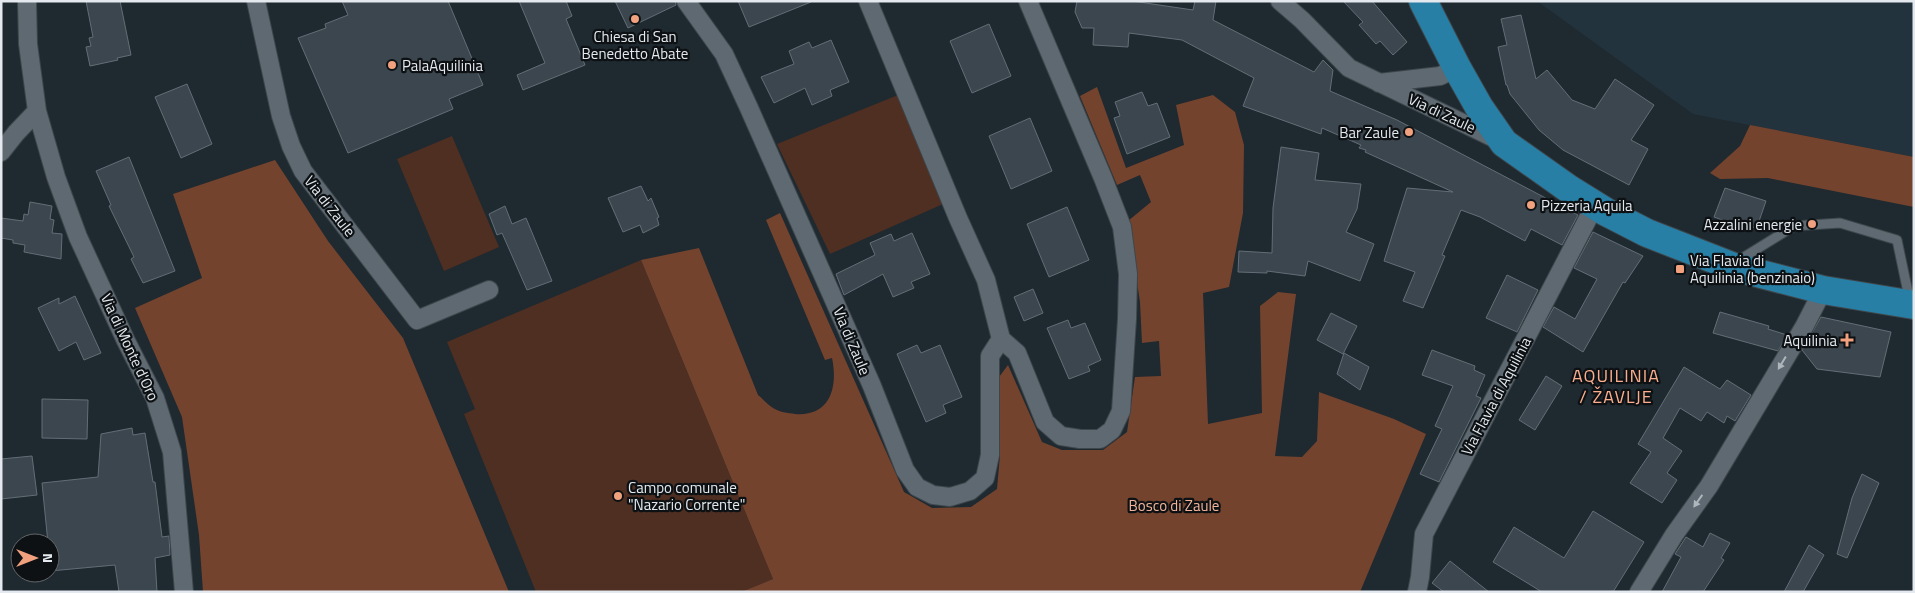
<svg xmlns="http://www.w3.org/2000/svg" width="1915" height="593" viewBox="0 0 1915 593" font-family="'Titillium Web',sans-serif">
	<rect width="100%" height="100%" fill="#1f2930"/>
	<path fill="#23333d" d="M1537,1H1914V157L1693,114Z"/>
	<path fill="#4f2f22" d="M898,95L943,204L830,254L777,144Z
		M452,136L499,247L444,271L397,159Z
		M641,260L773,579L741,592H536L464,414L475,409L447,342Z"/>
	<path fill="#74432e" d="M1097,87L1126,168L1184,145L1176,105L1213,95L1235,112L1244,145L1243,213L1229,287L1203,293L1208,424L1262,413L1260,306L1278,292L1296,294L1275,456L1302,457L1317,441L1319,392L1394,419L1426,434L1360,592H741L773,579L641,260L699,248L758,395C763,399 768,405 773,408C779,412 788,413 795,414C831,417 838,386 832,358L825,360L766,220L780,213L904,492L932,508L971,507L997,489L1000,455L999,377L1008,365L1042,442L1062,450H1103L1127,432L1135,377L1161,376L1159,341L1142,343L1140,302L1128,221L1151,202L1140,175L1117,185L1080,96Z
		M1750,125L1914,157V207L1768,178L1720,179L1710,173L1740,146Z
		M275,160L328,241L403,338L509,592H203L199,535L182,417L135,308L202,278L173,194Z"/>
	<path fill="#3c464e" stroke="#626e76" d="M86,1H120L131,55L117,58L118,60L90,66L86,47L91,46L89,38L93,37Z
		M342,1H448L483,85L449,99L453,109L348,153L298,38L326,28L325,24L348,15Z
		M519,1H566L572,16L566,19L585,65L523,90L517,75L545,63Z
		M615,1H675L676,5L628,28Z
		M738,1H811V2L749,27Z
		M1077,1H1132L1193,10L1195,1H1216L1213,20L1314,72L1323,60L1333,70L1330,91L1397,120L1578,215L1562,245L1531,229L1525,241L1480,217L1461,210L1442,255L1445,256L1423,308L1403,301L1415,272L1384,261L1407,188L1453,192L1365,152L1366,150L1359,148L1361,145L1322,128L1321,134L1243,106L1254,78L1182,40L1129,33L1128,47L1093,45L1094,28H1082L1075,12Z
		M1343,1H1372L1407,42L1393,55L1380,41L1376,44L1359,25L1363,22Z
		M1521,15L1536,79L1547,70L1572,100L1595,109L1615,79L1654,105L1631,140L1648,149L1629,185L1563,150L1539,130L1510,94L1507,85H1506L1498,47L1507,45L1501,19Z
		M989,24L1011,76L972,93L950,41Z
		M831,40L849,82L830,90L832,96L812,105L805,88L774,103L761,77L794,64L789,51L809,42L812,48Z
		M187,84L212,144L181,158L155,97Z
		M1142,92L1148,106L1157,103L1170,137L1127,154L1114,118L1120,116L1115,102Z
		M1030,118L1052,171L1011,189L989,136Z
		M1281,147L1319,153L1315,180L1361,184L1357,209L1346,232L1374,244L1360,281L1308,261L1305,276L1267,271V273L1238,272L1239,251L1272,253L1273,208Z
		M129,157L175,271L143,283L131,259L134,257L109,206L111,205L96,171Z
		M641,186L648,201L651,198L659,217L657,218L659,225L643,233L640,225L623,232L608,198Z
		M1725,188L1766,201L1757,227L1744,228L1714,217Z
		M30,202L52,206L50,219L54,220L52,233L62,234L61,259L24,252L25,245L13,243V240L1,238V218L23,221L24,214L28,215Z
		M505,206L512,224L526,218L552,281L527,290L502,233L497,235L489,214Z
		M1067,207L1089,260L1049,277L1027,224Z
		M1593,232L1643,256L1625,283L1623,282L1583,352L1543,327L1554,307L1575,319L1597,279L1574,268Z
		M912,233L930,274L911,282L914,288L893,297L883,274L844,295L836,274L875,255L870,243L891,234L894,241Z
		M1507,275L1538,290L1517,332L1486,318Z
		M1033,289L1043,313L1024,321L1014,297Z
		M75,296L101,353L84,360L76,342L59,351L38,308L59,298V304Z
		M1720,312L1769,326L1768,329L1787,335L1778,351L1713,333Z
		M1331,313L1357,326L1343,354L1317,340Z
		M1821,317L1891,332L1880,377L1817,369L1802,350Z
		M1068,320L1071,328L1085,323L1101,360L1088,366L1090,371L1069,379L1047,328Z
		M917,345L921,353L940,345L962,397L943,405L946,413L926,422L897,354Z
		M1432,350L1475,366L1474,370L1485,375L1476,396L1481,398L1439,482L1420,474L1442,429L1435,426L1453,386L1422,375Z
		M1344,353L1369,367L1360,390L1337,374Z
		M1684,367L1720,389L1727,380L1751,395L1735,421L1727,416L1724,423L1707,412L1701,421L1680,408L1663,438L1682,451L1667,473L1677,480L1662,503L1630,483L1651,452L1638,444Z
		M1546,376L1562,386L1535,430L1519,420Z
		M42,399L88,400L87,439L42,438Z
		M132,428L133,435L145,433L153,482H155L162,537L169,536L170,555L155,558L157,592H119L115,565L50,571V543H48L42,483L98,477L101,434Z
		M32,456L37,495L1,499V459Z
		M1862,474L1879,483L1847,558L1837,554L1852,498Z
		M1593,511L1644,542L1613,592H1542L1493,562L1514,527L1564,558Z
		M1710,533L1730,543L1721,558L1724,560L1703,592H1662L1681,557L1675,554L1686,537L1703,547Z
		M1809,545L1824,555L1803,592H1784Z
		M1450,561L1489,592H1444L1432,583Z"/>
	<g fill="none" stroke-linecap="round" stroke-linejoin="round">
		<defs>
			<path id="lane" d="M1737,263L1744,257L1794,226L1840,223L1897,240L1910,302"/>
			<path id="street" d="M27,1L28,44L37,111L56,177L78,237L126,341L155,398L172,452L184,592
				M256,1L281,116L291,146L303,171L417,320L489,290
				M686,1L724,54L749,108L872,386L905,470L917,487L933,495L950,497L970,491L985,478L990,455V356L1001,339L986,280L958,218L868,1
				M1280,1L1302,20L1349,68L1498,140
				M1379,83L1440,76L1457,68
				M1,152L16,133L37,111
				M1001,339L1017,353L1045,422L1061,436L1080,439H1100L1112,430L1121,411L1127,319L1128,274L1122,227L1103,178L1028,1
				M1417,592L1420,577L1424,534L1595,205
				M1639,592L1674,535L1709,486L1804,327L1823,290"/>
			<path id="primary" d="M1423,1L1457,68L1479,107L1504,143L1569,189L1606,212L1647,233L1734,267L1823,290L1914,305"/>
		</defs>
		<use href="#lane" stroke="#3d464b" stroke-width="11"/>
		<use href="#street" stroke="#3d464b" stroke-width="20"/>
		<use href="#primary" stroke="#3d464b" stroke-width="30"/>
		<use href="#lane" stroke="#5e6971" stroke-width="9"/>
		<use href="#street" stroke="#5e6971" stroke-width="18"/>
		<use href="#primary" stroke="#287fa6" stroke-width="28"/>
	</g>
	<defs><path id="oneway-solid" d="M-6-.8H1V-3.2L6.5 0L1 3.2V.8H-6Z" transform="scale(1.25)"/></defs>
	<g fill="#aeb6bc">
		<use href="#oneway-solid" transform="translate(1782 363) rotate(121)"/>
		<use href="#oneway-solid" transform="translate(1698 501) rotate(125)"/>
	</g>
	<g fill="#f2a17e" stroke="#0d1114" stroke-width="2">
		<circle cx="635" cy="19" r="5"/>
		<circle cx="392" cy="65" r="5"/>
		<circle cx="1409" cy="132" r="5"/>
		<circle cx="1531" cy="205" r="5"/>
		<circle cx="1812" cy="224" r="5"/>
		<rect x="1675" y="264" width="10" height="10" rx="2.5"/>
		<path d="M1844.5 332.5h5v5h5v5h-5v5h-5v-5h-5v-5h5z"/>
		<circle cx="618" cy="496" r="5"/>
	</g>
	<g text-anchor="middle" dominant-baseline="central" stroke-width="4.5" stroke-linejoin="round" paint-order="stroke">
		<g font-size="15" fill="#e3e9ee" stroke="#0d1114" text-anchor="start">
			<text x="635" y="36" text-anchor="middle">Chiesa di San<tspan x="635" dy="17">Benedetto Abate</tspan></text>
			<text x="402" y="65">PalaAquilinia</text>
			<text x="1399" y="132" text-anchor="end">Bar Zaule</text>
			<text x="1541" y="205">Pizzeria Aquila</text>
			<text x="1802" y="224" text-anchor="end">Azzalini energie</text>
			<text x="1690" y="260">Via Flavia di<tspan x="1690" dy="17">Aquilinia (benzinaio)</tspan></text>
			<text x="1837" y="340" text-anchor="end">Aquilinia</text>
			<text x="628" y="487">Campo comunale<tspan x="628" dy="17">"Nazario Corrente"</tspan></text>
		</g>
		<g font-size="15" fill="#e3e9ee" stroke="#0d1114">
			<text transform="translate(1442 113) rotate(25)">Via di Zaule</text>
			<text transform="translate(330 206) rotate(52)">Via di Zaule</text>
			<text transform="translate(852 341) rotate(67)">Via di Zaule</text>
			<text transform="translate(130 347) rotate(65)">Via di Monte d'Oro</text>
			<text transform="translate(1496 396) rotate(-62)">Via Flavia di Aquilinia</text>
		</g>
		<g font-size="15" fill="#f5b499" stroke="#0d1114">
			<text x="1174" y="505">Bosco di Zaule</text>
		</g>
		<g font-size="18" letter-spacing="1" fill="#faae8e" stroke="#0d1114">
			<text x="1616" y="375">AQUILINIA<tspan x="1616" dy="21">/ ŽAVLJE</tspan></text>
		</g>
	</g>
	<rect width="1915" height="593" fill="none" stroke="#e3e9ee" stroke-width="5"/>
	<g transform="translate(35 558) rotate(90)"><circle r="24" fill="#0d1114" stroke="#63676b"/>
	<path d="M0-4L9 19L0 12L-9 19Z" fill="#f2a17e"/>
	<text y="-8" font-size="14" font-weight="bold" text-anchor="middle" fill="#e3e9ee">N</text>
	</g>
</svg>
